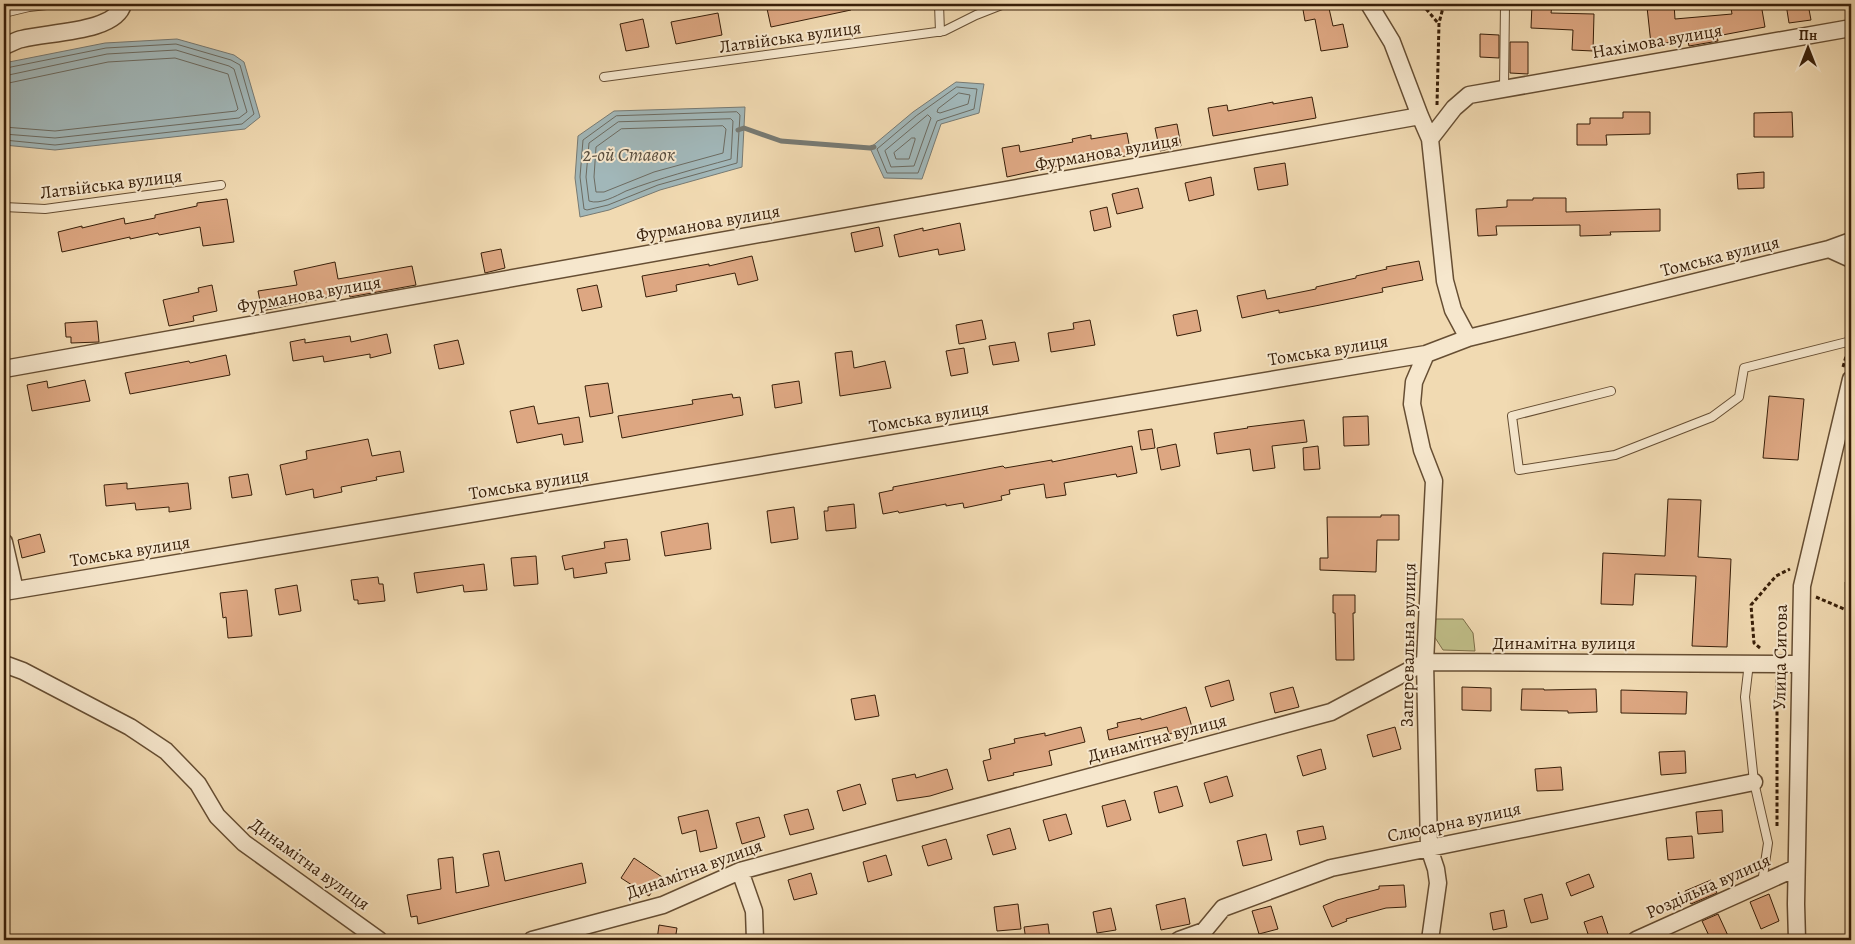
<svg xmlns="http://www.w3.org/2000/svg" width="1855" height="944" viewBox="0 0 1855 944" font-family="Alegreya,serif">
	<rect width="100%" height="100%" fill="#f1dab2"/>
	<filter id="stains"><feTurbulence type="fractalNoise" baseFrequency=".004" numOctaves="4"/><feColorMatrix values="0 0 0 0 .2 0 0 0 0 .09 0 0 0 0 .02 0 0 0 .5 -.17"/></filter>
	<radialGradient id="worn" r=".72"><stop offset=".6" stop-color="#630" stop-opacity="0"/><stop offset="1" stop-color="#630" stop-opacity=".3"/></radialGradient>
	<path fill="#c0be88" stroke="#7c6e48" d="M1851,581V940H1847L1845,582Z
		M1436,619H1463L1473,633L1475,651L1443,650L1432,633Z"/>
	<path fill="#a1b7b9" stroke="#777a73" d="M177,39L234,55L244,62L260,117L245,129L55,150L4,145V67L9,62L105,43Z
		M956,82L984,84L979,113L941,124L922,179L884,178L870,148L913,112Z
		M745,107L742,167L660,190L609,210L580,217L575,178L578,136L614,111Z"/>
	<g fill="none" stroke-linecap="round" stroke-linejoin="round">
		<path stroke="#6c6b61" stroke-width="1" d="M4,70L11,67L106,48L176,44L231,60L240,65L254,114L242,124L55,145L4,140
			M4,76L107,54L176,50L229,66L234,69L247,112L239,118L55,138L4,134
			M4,84L108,62L175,58L228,74L238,109L236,111L55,131L4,127
			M957,87L977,89L974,109L937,121L918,173H887L877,149L916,116Z
			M959,93L970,95L968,104L940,113L937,112L938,109Z
			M737,112L740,115L737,163L658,185L608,205L587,210L584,209L580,177L583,140L616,116Z
			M928,115L931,118L914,166L891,167L885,151Z
			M731,119L733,121L731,159C695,169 660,178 626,191C616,196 600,205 589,201L586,177L589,143L618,122Z
			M723,126L726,129L723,153L654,172L604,192H596L594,177L596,147L621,129Z
			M912,138H915V140L909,159H896L894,153Z"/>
		<path stroke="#777a73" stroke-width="5" d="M738,130L744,128L781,141L870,148L874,147"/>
	</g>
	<path fill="#dda782" stroke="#381f09" d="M766,4H851V10L771,27Z
		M1302,4H1328L1333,26L1343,24L1348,47L1321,51L1315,19L1305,21Z
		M1532,4L1552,5L1551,13L1594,14L1593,51L1572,50L1573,30L1531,28Z
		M1674,4L1675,19L1732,14L1731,8L1761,4L1765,27L1717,36L1718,41L1695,45L1689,46L1688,41L1651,44L1647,7Z
		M1786,4H1808L1811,20L1789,23Z
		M718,13L722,35L676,44L671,22Z
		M643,19L649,47L626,51L620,24Z
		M1480,34L1499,35V58L1480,57Z
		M1510,42H1528V74L1510,73Z
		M1312,97L1316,118L1213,136L1208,108L1227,105L1228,111L1273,102V104Z
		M1623,112H1650V134L1606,135L1607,145H1577V124H1590V118H1623Z
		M1792,112L1793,137H1754V113Z
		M1177,124L1181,146L1160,151L1155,128Z
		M1127,133L1131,155L1077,164L1076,162L1007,177L1002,148L1019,145L1020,152L1073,142L1072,139L1091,135V139Z
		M1285,163L1288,185L1258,190L1254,168Z
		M1764,172V188L1738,189L1737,174Z
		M1211,177L1214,195L1189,201L1185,183Z
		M1138,188L1143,208L1117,214L1112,194Z
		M1533,198H1566V212L1660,209V231L1610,232L1611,235L1580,236V225L1496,226L1497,235L1478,236L1476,209L1507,207V200H1533Z
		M227,199L234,242L203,246L200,227L159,235L158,233L130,239V237L62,252L58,232L82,226V228L124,218L125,224L155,218V215L197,206V203Z
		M1107,207L1111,227L1094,231L1090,211Z
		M960,223L965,250L939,255L938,249L899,257L894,235L923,228V231Z
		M879,227L883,246L855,252L851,233Z
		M501,249L505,268L485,273L481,253Z
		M752,256L758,280L738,285L735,273L676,285L677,291L646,297L642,276L709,264V266Z
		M1419,261L1423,280L1382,288L1383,292L1320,305L1279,313V310L1242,318L1237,296L1265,290L1267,299L1316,289V287L1356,278V276L1387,269L1386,267Z
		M335,262L338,279L412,266L416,285L350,297L349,293L262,311L258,291L297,285L294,271Z
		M212,285L217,311L193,316L194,321L169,326L163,300L199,292L198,288Z
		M597,285L602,307L582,311L577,289Z
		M1197,310L1201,331L1177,336L1173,315Z
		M982,320L986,339L959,344L956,325Z
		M1090,320L1095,345L1051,352L1048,333L1074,329L1073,323Z
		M97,321L99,342L71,343V337H66L65,323Z
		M387,334L391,353L370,358V354L324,362L323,356L293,361L290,342L305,339V343L350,336L351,342Z
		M458,340L464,364L439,369L434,345Z
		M1015,342L1019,361L993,365L989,346Z
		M964,348L968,373L951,376L946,351Z
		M852,351L854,368L885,361L891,388L840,396L835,353Z
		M226,355L230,375L130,394L125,373L189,361L190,363Z
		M85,380L90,401L32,411L27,385L47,381L48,388Z
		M799,381L802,403L775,408L772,385Z
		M608,383L613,413L590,417L585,386Z
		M732,394L733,398L740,397L743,415L622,438L618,416L693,404L692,400Z
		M1769,396L1804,399L1798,460L1763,458Z
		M534,406L538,424L579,417L583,442L564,445L562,434L517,443L510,411Z
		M1368,416L1369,445L1344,446L1343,417Z
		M1304,420L1307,442L1272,446L1275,468L1253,471L1250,449L1217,454L1214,433L1248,428L1247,427Z
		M1152,429L1155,448L1141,450L1138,431Z
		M368,439L372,456L400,451L404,472L376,477L377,480L341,487L342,492L314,498L313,489L286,495L280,465L307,459L306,451Z
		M1176,444L1180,466L1161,470L1157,448Z
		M1132,446L1137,473L1117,477L1116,474L1064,483L1066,495L1046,498L1044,484L1009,490L1010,494L1001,496L1002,500L964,508L963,503L946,506V504L899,513L898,511L883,514L879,493L893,490V487L1003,466L1005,468L1052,460V462Z
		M1318,446L1320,469L1304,470L1303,448Z
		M248,474L252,495L232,498L229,477Z
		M127,483V489L188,483L191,509L169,512V507L136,510L135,503L106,506L104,485Z
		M1668,499L1701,500L1698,557L1731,559L1727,647L1692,646L1696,576L1635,574L1633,605L1601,604L1603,553L1665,556Z
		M854,504L856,528L826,531L824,511H828V507Z
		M794,507L798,539L771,543L767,511Z
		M1381,515H1399V540H1377L1376,572L1320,570V558H1328L1327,517H1381Z
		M708,523L711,549L665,556L661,532Z
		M40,534L45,552L22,558L18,540Z
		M627,539L630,560L605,563L607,573L574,578L573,568L565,570L562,556L605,548L604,542Z
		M536,556L538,584L514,586L511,558Z
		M484,564L487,590L464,592L463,585L417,593L414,573Z
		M378,577L379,584H383L385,601L358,604V600H354L351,580Z
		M297,585L301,611L279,615L275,589Z
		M247,590L252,636L228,638L226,617L223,618L220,593Z
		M1333,595H1355V613H1353L1354,660H1336L1335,613H1333Z
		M1229,680L1234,700L1211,707L1205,687Z
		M1293,687L1299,707L1275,713L1270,693Z
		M1462,687L1491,688V711L1462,710Z
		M1522,689H1544V690L1596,689L1597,712L1568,713V711L1521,710Z
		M1621,690L1687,692L1686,714L1621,713Z
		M875,695L879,716L855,720L851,699Z
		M1186,707L1192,727L1169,734L1167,727L1109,740L1107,730L1118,727L1117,723L1141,718V720Z
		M1081,727L1085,742L1049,751L1052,765L1013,773L1014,775L988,781L983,761L991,759L989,749L1015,743L1014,739L1045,733V736Z
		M1395,727L1401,749L1373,757L1367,735Z
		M1321,749L1326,769L1303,776L1297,756Z
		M1685,751L1686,773L1661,775L1659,752Z
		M1561,767L1563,790L1537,791L1535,769Z
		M947,769L953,789L930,796L897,801L892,779L915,774L916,778Z
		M1227,776L1233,796L1210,803L1204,783Z
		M860,784L866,804L843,811L837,791Z
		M1177,786L1183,806L1159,813L1154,792Z
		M1125,800L1131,820L1107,827L1102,806Z
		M808,809L814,829L790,835L784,815Z
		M708,810L717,848L700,852L696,830L682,834L678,817Z
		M1722,810L1723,832L1698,834L1696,812Z
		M1066,814L1072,834L1049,841L1043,820Z
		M759,817L765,837L742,844L736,823Z
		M1323,826L1326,839L1300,845L1297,831Z
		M1010,828L1016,849L993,855L987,835Z
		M1266,834L1272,860L1243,866L1237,841Z
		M1692,836L1694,858L1668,860L1666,838Z
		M946,839L952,859L928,866L922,846Z
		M499,851L505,881L582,863L586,883L418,924L417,916L411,917L407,895L441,889L438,859L453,857L456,893L489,886L483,854Z
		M886,855L892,875L868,882L863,862Z
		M634,858L662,877L649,896L621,878Z
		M811,873L817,894L794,900L788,880Z
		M1589,874L1594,887L1571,896L1566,883Z
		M1711,880L1717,893L1691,904L1685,891Z
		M1404,885L1406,907L1386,908L1346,919L1347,921L1332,927L1323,906L1337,900L1379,889V886Z
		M1542,894L1548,919L1531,923L1524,899Z
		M1769,894L1779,921L1761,929L1750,902Z
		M1185,898L1190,924L1161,930L1156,905Z
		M1018,904L1021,929L997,931L994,907Z
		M1271,906L1278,929L1259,934L1252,911Z
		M1111,908L1116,930L1097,933L1093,912Z
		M1504,910L1507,927L1493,930L1490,913Z
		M1718,914L1730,940H1711L1702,921Z
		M1602,916L1610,940H1590L1584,922Z
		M1048,924L1050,940H1026L1024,927Z
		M659,925L677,928L675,940H657Z"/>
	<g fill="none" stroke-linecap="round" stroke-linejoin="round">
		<defs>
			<path id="service" d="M939,4L940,32
				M4,13L29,7L55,4
				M604,77L944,31L976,15L1004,4
				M1504,87L1505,4
				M4,207L45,209L221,185
				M1611,391L1512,416L1519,470L1615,455L1712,417L1739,397L1744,368L1851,341
				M1749,663L1745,697L1754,782L1768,843L1762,883"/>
			<path id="minor" d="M1369,4L1392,42L1420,116L1430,139L1445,281L1453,310L1468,338
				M4,46C10,44 16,40 22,39C46,32 116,33 123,4
				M1430,139L1454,108L1469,95L1851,28
				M1829,249L1851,259
				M1426,354L1414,382L1412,404L1422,450L1434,481L1425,662L1429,848L1436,869L1438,883L1430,940
				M4,369L1420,116
				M4,542L15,590
				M4,592L1426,354L1468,338L1829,249L1851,241
				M4,664L23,671L130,727L166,751L198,784L217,816L244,843L379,940
				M740,871L754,911L755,940
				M532,940L663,905L740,871L1331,712L1425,662L1800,664
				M1179,940L1204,931L1223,908L1331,868L1754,782
				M1636,940L1796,868
				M1797,940L1796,904L1802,586L1851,379"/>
		</defs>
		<use href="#service" stroke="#664e33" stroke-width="10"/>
		<use href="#minor" stroke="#664e33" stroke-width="19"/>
		<path stroke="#381f09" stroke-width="3" stroke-dasharray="4 2.5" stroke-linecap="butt" d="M1422,4L1438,23
			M1437,105L1439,23L1444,4
			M1843,367L1847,353
			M1816,597L1851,612
			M1760,648L1754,643L1751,605L1776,576L1790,569
			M1777,679V828"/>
		<use href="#service" stroke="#f6e7cd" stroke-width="8"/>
		<use href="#minor" stroke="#f6e7cd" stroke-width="16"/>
	</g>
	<g text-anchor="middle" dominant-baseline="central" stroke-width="4" stroke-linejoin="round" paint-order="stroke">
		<g font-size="18" fill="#381f09" stroke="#f6e7cd">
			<text transform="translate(790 37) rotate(-8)">Латвiйська вулиця</text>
			<text transform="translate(1657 41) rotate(-10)">Нахімова вулиця</text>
			<text transform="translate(1107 152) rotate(-10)">Фурманова вулиця</text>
			<text transform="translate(111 184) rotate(-7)">Латвiйська вулиця</text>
			<text transform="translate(708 223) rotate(-10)">Фурманова вулиця</text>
			<text transform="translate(1720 256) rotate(-14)">Томська вулиця</text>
			<text transform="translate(309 294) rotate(-10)">Фурманова вулиця</text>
			<text transform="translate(1328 350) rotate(-9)">Томська вулиця</text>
			<text transform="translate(929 417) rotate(-9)">Томська вулиця</text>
			<text transform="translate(529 484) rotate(-9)">Томська вулиця</text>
			<text transform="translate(130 551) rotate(-9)">Томська вулиця</text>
			<text x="1564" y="643">Динамітна вулиця</text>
			<text transform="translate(1408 645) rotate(-89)">Заперевальна вулиця</text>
			<text transform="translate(1780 657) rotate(-89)">Улица Сигова</text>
			<text transform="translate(1157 738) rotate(-15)">Динамітна вулиця</text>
			<text transform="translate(1454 822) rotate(-12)">Слюсарна вулиця</text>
			<text transform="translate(310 864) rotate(36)">Динамітна вулиця</text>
			<text transform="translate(694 869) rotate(-20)">Динамітна вулиця</text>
			<text transform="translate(1708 886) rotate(-24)">Роздільна вулиця</text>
		</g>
		<g font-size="19" font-style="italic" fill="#584d3e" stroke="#f6e7cd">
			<text x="629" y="155">2-ой Ставок</text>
		</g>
	</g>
	<rect width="1855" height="944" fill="none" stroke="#f1dab2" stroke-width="20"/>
	<rect x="5" y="5" width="1845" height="934" fill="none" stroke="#381f09" stroke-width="2.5"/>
	<rect x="10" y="10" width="1835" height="924" fill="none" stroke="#381f09"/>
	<g transform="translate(1808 48)" stroke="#f6e7cd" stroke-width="4" paint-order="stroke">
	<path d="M0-4L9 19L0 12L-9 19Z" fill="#381f09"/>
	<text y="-8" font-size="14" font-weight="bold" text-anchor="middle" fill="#381f09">Пн</text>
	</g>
	<rect width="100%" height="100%" filter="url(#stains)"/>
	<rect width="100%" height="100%" fill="url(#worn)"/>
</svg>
